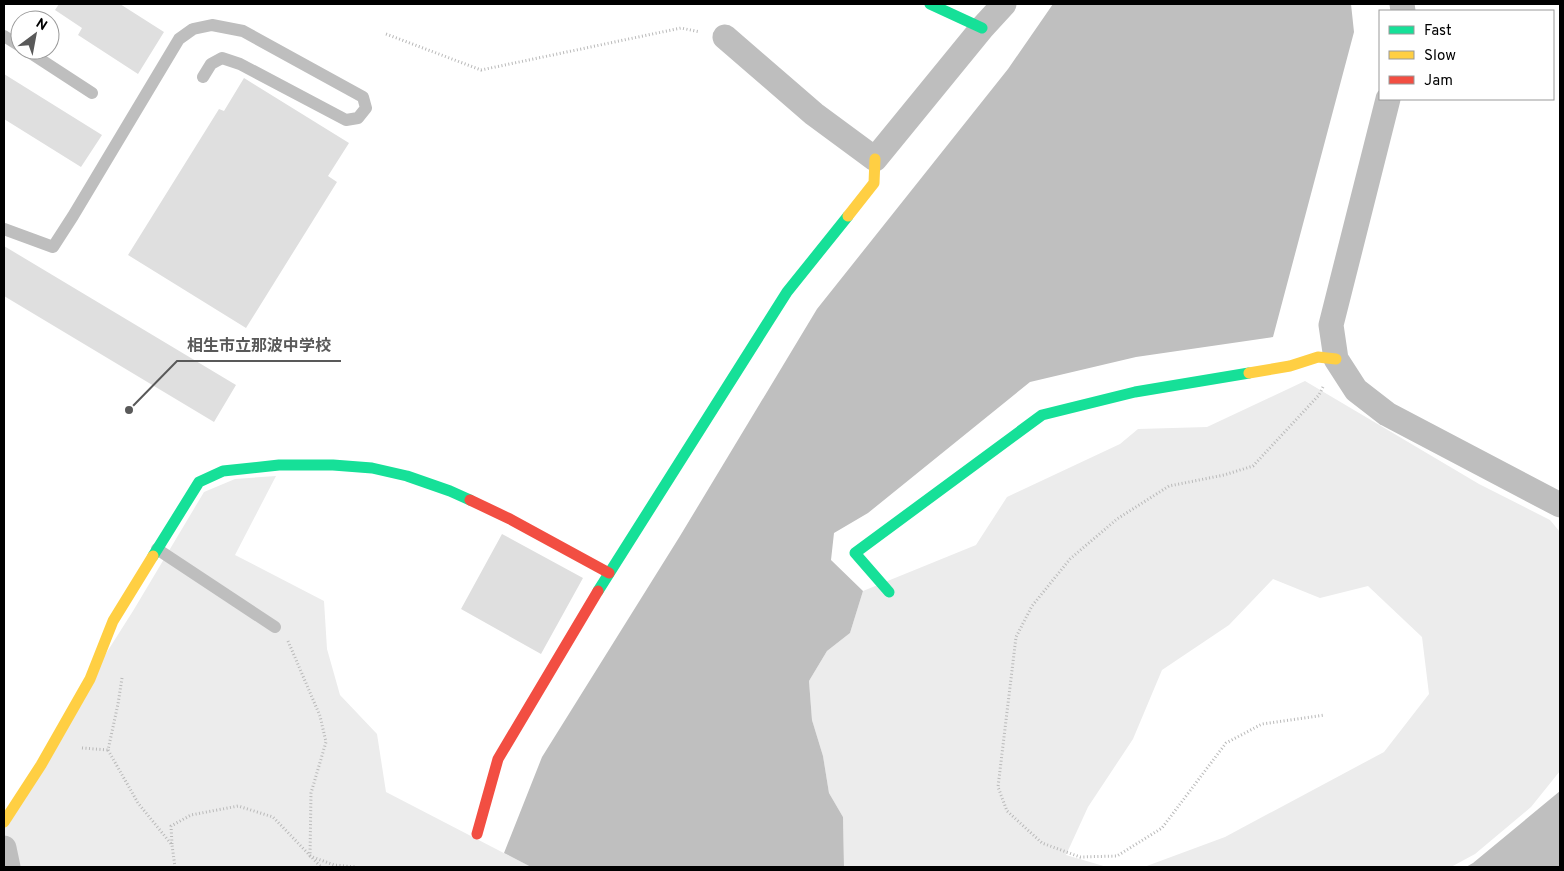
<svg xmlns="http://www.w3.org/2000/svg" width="1564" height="871" viewBox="0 0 1564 871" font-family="Overpass,'Noto Sans JP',sans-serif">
	<rect width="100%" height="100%" fill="#fff"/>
	<path fill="#ececec" d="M1305,381L1479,484L1550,520L1560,532V771L1531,807L1475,854L1451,867H1144L1225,837L1384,752L1429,694L1422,637L1368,586L1320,598L1273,579L1229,625L1162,670L1133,739L1088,807L1066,855L1107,867H844L843,817L829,793L823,756L812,720L809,681L827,651L850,633L863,591L976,545L1007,497L1120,444L1138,429L1207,427Z
		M276,476L235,555L324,601L327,649L340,695L377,734L386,792L531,867H4V814L133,611L204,492L235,479Z"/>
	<path fill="#bfbfbf" d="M1053,4H1351L1354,32L1273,337L1136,357L1030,382L868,513L834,533L831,560L863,591L850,633L827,651L809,681L812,720L823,756L829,793L843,817L844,867H531L504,853L542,757L680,536L817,309L1008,69Z
		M1560,791V867H1466L1473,863Z"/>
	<path fill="#dfdfdf" d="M59,4H120L164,32L138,74L78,35L82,28L55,10Z
		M4,74L102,135L81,167L4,119Z
		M244,78L349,143L328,176L337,182L246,328L128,255L219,109L224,111Z
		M4,246L236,385L214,422L4,296Z
		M502,534L583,578L541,654L461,609Z"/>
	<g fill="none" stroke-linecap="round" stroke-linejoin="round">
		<path stroke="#b9b9b9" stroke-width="3" stroke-dasharray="1 2.5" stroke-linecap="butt" d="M386,34L481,70L681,28L700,32
			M1323,387L1319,395L1253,466L1224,475L1169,486L1117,519L1070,559L1032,606L1016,637L998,787L1007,811L1042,843L1080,857L1117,856L1162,828L1226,743L1262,724L1325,715
			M288,641L320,716L326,742L311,793L310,856L334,865L356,867
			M122,678L118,704L108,750L138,803L172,845L175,867
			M82,748L108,750
			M172,844L171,826L191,815L238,806L273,817L321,867"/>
		<path stroke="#bebebe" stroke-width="12" d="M4,36L20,46
			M26,50L92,93
			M4,229L53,247L73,216L179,39L193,29L212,25L243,31L363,97L366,108L358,118L346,120L240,64L222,58L211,64L203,77
			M157,549L275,627"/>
		<path stroke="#bebebe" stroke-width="25" d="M1402,4L1403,11
			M725,37L814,114L875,159L982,28L1004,4
			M1388,99L1331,325L1336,359L1356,390L1387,414L1560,505
			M4,848L8,867"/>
		<path stroke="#16e098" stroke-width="11" d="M930,4L982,28
			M153,556L199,482L223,471L279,465H333L372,468L407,476L450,491L470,500
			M598,591L787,292L848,216
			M889,592L855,553L1042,415L1135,392L1249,373"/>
		<path stroke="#ffcf43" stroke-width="11" d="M848,216L874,183L875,159
			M1249,373L1290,366L1318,357L1336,359
			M4,822L41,765L90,679L113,621L153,556"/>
		<path stroke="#f24e42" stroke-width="11" d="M470,500L510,519L609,573
			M477,834L498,759L598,591"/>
	</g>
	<path fill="none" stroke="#595959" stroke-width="2" d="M129 410L177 361H341"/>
	<circle fill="#595959" stroke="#fff" stroke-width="2" cx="129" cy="410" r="5"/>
	<g font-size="16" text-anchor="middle" font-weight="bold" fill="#595959" stroke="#fff" stroke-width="4" stroke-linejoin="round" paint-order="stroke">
		<text x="259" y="351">相生市立那波中学校</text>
	</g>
	<rect width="1564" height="871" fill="none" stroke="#000000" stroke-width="10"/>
	<rect x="1379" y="10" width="175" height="90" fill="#ffffff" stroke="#999999"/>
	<rect x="1389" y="26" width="25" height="8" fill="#16e098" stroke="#999999"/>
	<text x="1424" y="35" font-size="15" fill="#000000">Fast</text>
	<rect x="1389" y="51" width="25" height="8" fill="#ffcf43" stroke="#999999"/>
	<text x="1424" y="60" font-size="15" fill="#000000">Slow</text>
	<rect x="1389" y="76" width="25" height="8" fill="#f24e42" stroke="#999999"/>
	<text x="1424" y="85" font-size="15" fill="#000000">Jam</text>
	<g transform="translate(35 35) rotate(32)"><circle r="24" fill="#ffffff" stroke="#999999"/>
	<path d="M0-4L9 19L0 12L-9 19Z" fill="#595959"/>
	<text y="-8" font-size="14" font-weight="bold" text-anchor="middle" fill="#000000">N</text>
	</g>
</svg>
